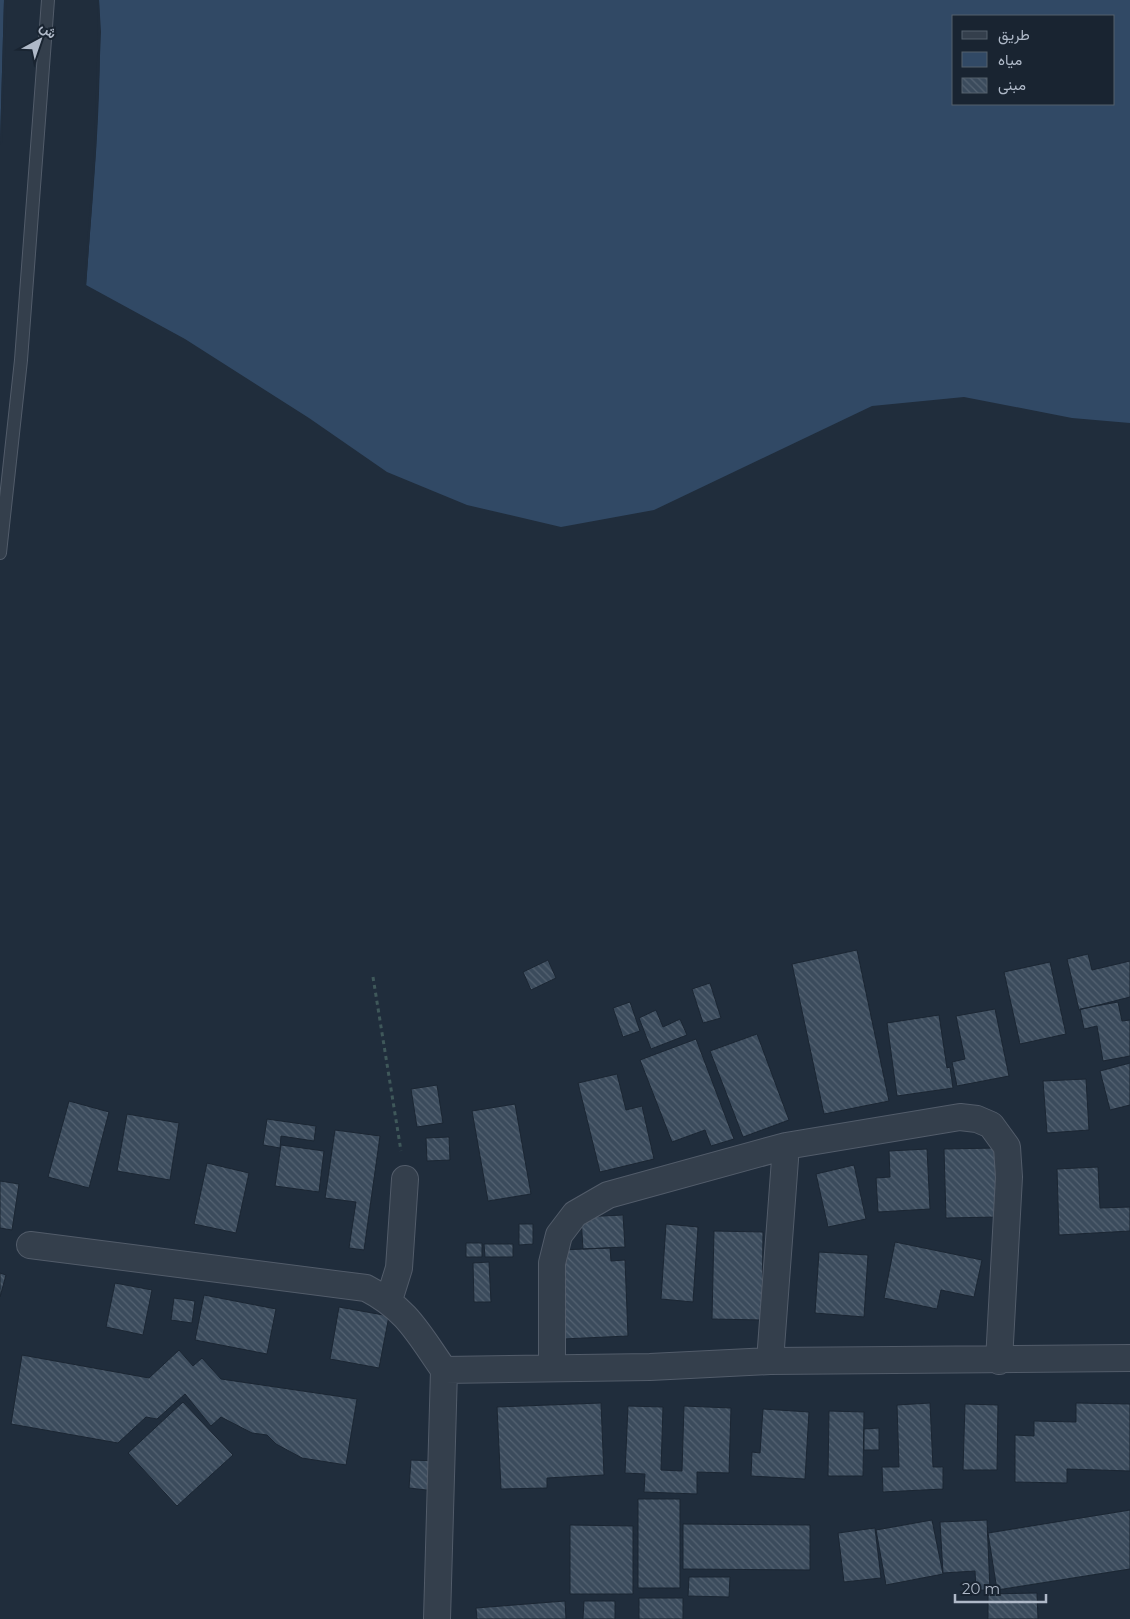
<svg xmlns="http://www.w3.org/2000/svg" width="1130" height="1619" viewBox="0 0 1130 1619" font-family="Montserrat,Vazirmatn,sans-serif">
	<defs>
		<pattern id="building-back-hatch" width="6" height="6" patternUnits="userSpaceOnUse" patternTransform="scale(1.25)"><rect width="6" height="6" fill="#3b4b5c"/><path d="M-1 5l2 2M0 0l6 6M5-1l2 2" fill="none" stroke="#556372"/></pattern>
	</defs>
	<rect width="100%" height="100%" fill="#202d3c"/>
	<path fill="#314965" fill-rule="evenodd" d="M0,0H4L0,143Z
		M99,0H1130V423L1072,418L964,397L872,406L654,510L561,527L467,505L387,472L309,418L185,339L86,285C93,191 103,95 99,0ZM954,16H1114V104H954Z"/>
	<path fill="#202d3c" d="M4,0H7L2,143L0,145Z
		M97,0H99L101,32L96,149L86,288L84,285L94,149L98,32Z"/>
	<path fill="url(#building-back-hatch)" stroke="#1b2633" d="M857,950L889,1101L824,1114L792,964Z
		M1088,954L1092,970L1130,961V997L1079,1010L1067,959Z
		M548,960L556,978L531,990L523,972Z
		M1050,962L1066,1034L1020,1044L1004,972Z
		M710,983L721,1018L703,1023L692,989Z
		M630,1002L640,1031L623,1037L613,1008Z
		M1118,1002L1122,1021L1130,1020V1056L1103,1061L1097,1026L1084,1029L1080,1009Z
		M995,1009L1009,1076L957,1086L952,1062L965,1059L956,1016Z
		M656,1010L663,1027L680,1019L687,1035L651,1049L639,1018Z
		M939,1015L947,1068L950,1067L953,1088L897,1096L887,1023Z
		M757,1034L789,1120L743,1137L710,1051Z
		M696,1039L734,1139L711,1146L705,1130L672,1142L640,1060Z
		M1130,1063V1105L1110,1110L1100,1071Z
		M617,1074L626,1110L642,1106L654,1159L600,1172L578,1083Z
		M1086,1079L1089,1130L1047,1133L1043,1081Z
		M437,1085L443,1123L417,1127L411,1089Z
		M69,1101L109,1112L89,1188L48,1177Z
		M515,1104L531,1194L488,1201L472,1111Z
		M127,1114L179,1123L170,1180L117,1171Z
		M267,1119L316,1126L314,1141L281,1136L280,1148L263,1145Z
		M335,1130L380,1136L364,1250L349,1248L356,1202L325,1198Z
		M449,1137L450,1160L427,1161L426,1138Z
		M281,1145L324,1151L319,1192L275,1186Z
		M996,1148L998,1217L946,1218L944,1149Z
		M927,1149L930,1209L878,1212L876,1178L890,1177L889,1151Z
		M207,1163L249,1173L236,1233L194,1224Z
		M854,1165L866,1219L828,1227L816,1174Z
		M1098,1167L1100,1208L1130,1207V1231L1059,1235L1057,1169Z
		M0,1181L19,1184L12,1230L0,1228Z
		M623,1215L625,1247L583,1249L581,1217Z
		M519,1224H533V1244L519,1245Z
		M666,1224L698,1227L693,1302L661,1299Z
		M714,1231L763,1232L762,1320L712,1319Z
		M895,1242L982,1260L974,1297L941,1290L937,1309L884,1298Z
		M466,1243H482V1257H466Z
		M484,1244H513V1257H485Z
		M610,1248L611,1261L625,1260L628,1336L563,1339L559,1250Z
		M819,1252L868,1255L864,1317L815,1313Z
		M489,1262L491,1302H474L473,1263Z
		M0,1273L6,1275L0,1297Z
		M115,1283L152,1290L143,1335L106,1327Z
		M204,1295L276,1309L267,1354L195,1340Z
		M174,1298L195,1301L192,1323L171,1320Z
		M339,1307L389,1316L379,1368L330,1359Z
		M179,1350L193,1366L202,1358L221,1379L357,1399L346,1465L302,1458L276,1444L267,1435L252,1433L221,1417L211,1426L185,1394L157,1419L146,1417L118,1443L11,1424L22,1355L149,1378Z
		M183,1402L233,1455L177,1506L128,1453Z
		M601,1403L604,1475L547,1478V1488L501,1489L497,1407Z
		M930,1403L933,1467H943V1489L883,1492L882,1467H899L897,1405Z
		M1076,1403L1130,1404V1471L1067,1469V1483L1015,1482V1435L1034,1436V1421L1076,1422Z
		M965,1404L998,1405L997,1470H963Z
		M628,1406L663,1407L661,1470L682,1471L684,1406L731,1408L729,1473L697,1472V1494L644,1492L645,1474L625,1473Z
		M763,1409L809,1412L805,1479L751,1476L752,1452L760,1453Z
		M829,1411L864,1412L863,1476H828Z
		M879,1428V1450H864V1429Z
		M411,1460L437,1461L435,1491L409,1488Z
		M638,1499H680V1588H638Z
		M1130,1510V1569L997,1590L988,1533Z
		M932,1520L943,1574L886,1585L876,1530Z
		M987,1520L990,1590H976L975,1571L943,1573L940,1522Z
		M683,1524L810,1525V1570L683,1569Z
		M570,1525L633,1526V1594H570Z
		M875,1528L881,1578L844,1582L838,1533Z
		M689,1577H730L729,1597L688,1596Z
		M1037,1593L1038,1619H988V1594Z
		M639,1598H683V1619H639Z
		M565,1601L566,1619H477L476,1608Z
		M584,1601H615V1619H583Z"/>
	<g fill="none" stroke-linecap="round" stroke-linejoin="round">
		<defs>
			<path id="lane" d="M0,553L21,360L48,0"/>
			<path id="street" d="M30,1245L366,1288C407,1309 418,1333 444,1370
				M389,1300L399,1268L405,1179
				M770,1361L786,1146
				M552,1368V1263L559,1235L575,1214L608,1195L786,1146L960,1117L977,1119L991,1125L1007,1147L1009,1177L999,1361
				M437,1619L444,1370L650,1367L770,1361L1130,1358"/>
		</defs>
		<use href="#lane" stroke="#525c6a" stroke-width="14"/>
		<use href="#street" stroke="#525c6a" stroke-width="28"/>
		<path stroke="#3f585a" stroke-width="3" stroke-dasharray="4 4" stroke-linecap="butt" d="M373,977L401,1151"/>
		<use href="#lane" stroke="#343f4c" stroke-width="12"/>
		<use href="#street" stroke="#343f4c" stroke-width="26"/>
	</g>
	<rect x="952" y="15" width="162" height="90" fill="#192431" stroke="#55606d"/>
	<rect x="962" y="31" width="25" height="8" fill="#343f4c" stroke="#55606d"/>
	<text x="998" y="40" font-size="15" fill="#afb9c8">طريق</text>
	<rect x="962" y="52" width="25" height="15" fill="#314965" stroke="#55606d"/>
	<text x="998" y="65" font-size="15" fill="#afb9c8">مياه</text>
	<rect x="962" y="78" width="25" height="15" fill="url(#building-back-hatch)" stroke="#55606d"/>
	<text x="998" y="90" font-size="15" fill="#afb9c8">مبنى</text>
	<g transform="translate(40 40) rotate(40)" stroke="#192431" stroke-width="4" paint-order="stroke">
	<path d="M0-4L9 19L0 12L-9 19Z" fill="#afb9c8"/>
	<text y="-8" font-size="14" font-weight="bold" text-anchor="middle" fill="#afb9c8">ش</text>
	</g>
	<path d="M955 1594v8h91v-8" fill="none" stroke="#afb9c8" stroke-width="2.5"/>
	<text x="962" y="1594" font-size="15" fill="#afb9c8" stroke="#192431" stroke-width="4" paint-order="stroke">20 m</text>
</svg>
